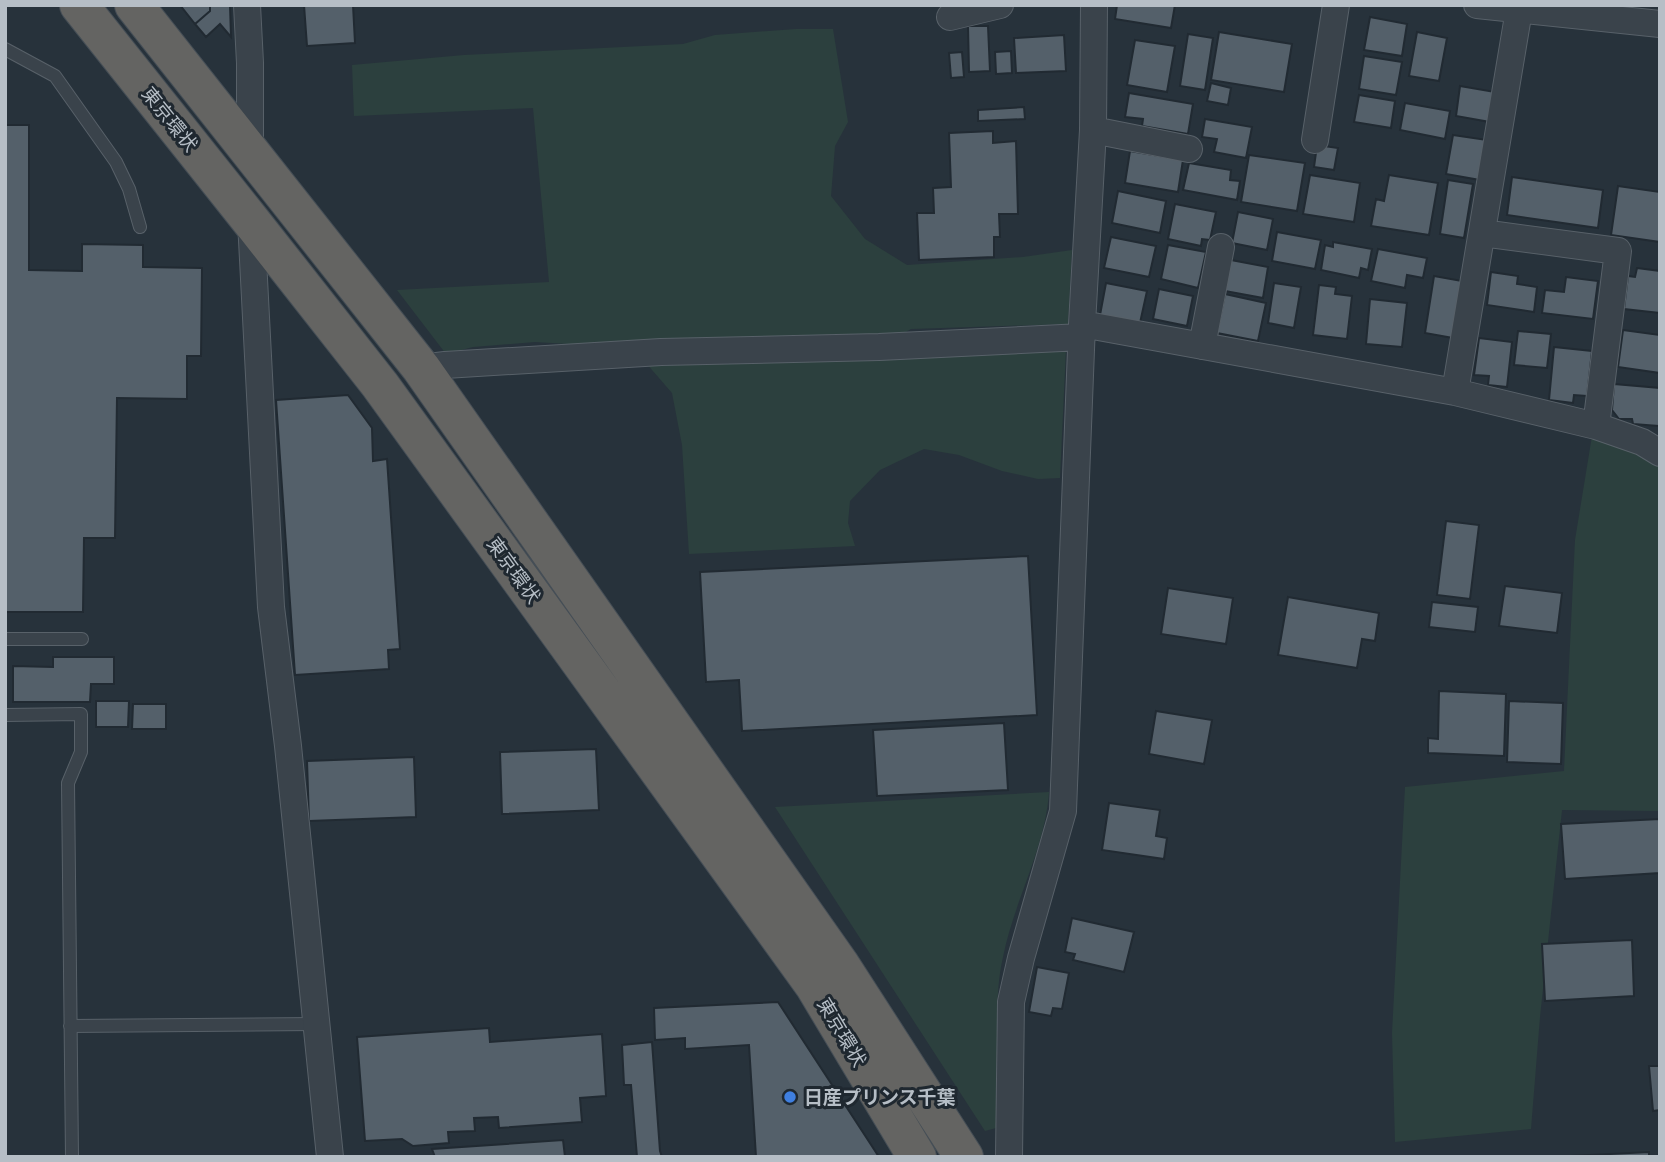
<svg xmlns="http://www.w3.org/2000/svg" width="1665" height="1162" viewBox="0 0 1665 1162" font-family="Manrope,'Noto Sans JP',sans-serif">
	<rect width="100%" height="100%" fill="#27323b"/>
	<path fill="#2c403e" d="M796,29H833L848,122L835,146L831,196L865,239L907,265L1023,257L1072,250L1068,324L911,329L902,334L585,345L535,342L473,347L446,354L397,290L549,282L533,108L354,116L352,65L464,55L683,44L715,35Z
		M1066,349L1060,478L1038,479L1002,471L959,455L924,449L880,470L850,501L848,523L855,546L689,554L682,445L672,393L646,363Z
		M1592,436L1631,450L1660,466V811L1562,810L1540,1017L1531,1129L1395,1142L1392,1033L1405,787L1564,771L1575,540Z
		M1049,792C1045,849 1014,901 1003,957C997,983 997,1010 997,1037C997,1067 996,1098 996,1128L985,1131L775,807Z"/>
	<path fill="#54606a" stroke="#212a32" stroke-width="2" d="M180,5H210V11L195,24Z
		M210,5H230L231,37L220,24L206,37L195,24L210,11Z
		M304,5H353L355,43L307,46Z
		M1117,5H1175L1171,28L1115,19Z
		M1370,17L1407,24L1402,56L1364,50Z
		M968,26H988L990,71L969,72Z
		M1219,32L1292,44L1284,92L1211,80Z
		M1417,32L1447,38L1439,81L1409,76Z
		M1188,34L1213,38L1205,90L1180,86Z
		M1064,35L1066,71L1016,73L1014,38Z
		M1135,40L1175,46L1167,92L1127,85Z
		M1011,51L1012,73L996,74L995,52Z
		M962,52L964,77L951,78L949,53Z
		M1364,56L1402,62L1396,95L1359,89Z
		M1211,83L1231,88L1228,105L1207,101Z
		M1460,86L1495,92L1490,122L1456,116Z
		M1129,93L1193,104L1188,134L1142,126L1143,119L1125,117Z
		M1359,95L1395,101L1391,128L1354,122Z
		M1405,103L1450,111L1445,139L1400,130Z
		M1024,107L1025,119L978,121V110Z
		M1205,119L1252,127L1246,158L1214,152L1217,139L1202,137Z
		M5,125H29V270L82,271V244L143,245V267L202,268L201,356H187V399L117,398L115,538H84L83,612H5Z
		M993,131V143L1016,141L1018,214H999L1000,237H994V257L919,260L917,213H934L933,188L951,187L949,133Z
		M1453,135L1487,140L1480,180L1446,174Z
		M1317,145L1338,148L1334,170L1314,167Z
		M1130,151L1183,160L1178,192L1125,183Z
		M1249,155L1305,163L1297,211L1241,202Z
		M1189,163L1231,170L1230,180L1240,181L1237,200L1183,190Z
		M1310,175L1360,183L1354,222L1303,214Z
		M1389,175L1438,183L1429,235L1371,226L1376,199L1384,201Z
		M1512,177L1603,190L1598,228L1507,215Z
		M1448,180L1473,184L1464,238L1440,234Z
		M1618,186L1660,192V242L1611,235Z
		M1118,191L1166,201L1160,233L1112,223Z
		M1175,204L1216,212L1210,240L1202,239L1201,246L1168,239Z
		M1238,212L1273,219L1267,250L1232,243Z
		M1277,232L1321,240L1315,269L1272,261Z
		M1111,237L1156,246L1149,277L1104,268Z
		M1333,242L1372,249L1368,270L1361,268L1359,278L1321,270L1325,245L1333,247Z
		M1168,245L1206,252L1198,288L1161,279Z
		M1378,249L1427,258L1423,278L1407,275L1405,288L1371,281Z
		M1231,260L1268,267L1263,298L1225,291Z
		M1637,268L1660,271V313L1624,309L1628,276L1635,277Z
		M1491,272L1518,276L1517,284L1537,287L1534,312L1487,305Z
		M1434,276L1462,281L1453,338L1425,333Z
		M1566,277L1598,281L1593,319L1542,313L1545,290L1564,292Z
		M1106,283L1147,291L1140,323L1100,315Z
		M1274,283L1301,287L1294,328L1268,323Z
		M1319,285L1336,287L1335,294L1352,296L1347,339L1313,335Z
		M1159,289L1193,296L1187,326L1153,319Z
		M1225,294L1266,303L1258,341L1217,333Z
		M1370,299L1407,303L1402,347L1366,344Z
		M1623,330L1660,335V373L1618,367Z
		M1518,331L1551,334L1547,368L1514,365Z
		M1479,338L1512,342L1507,387L1488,385L1489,376L1474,375Z
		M1554,347L1592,351L1587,396L1574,395L1573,403L1549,400Z
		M1614,384L1660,388L1659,426L1633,424L1632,419H1619L1612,410Z
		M348,395L372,428L373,461L387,459L400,649L388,650L389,669L295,675L276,400Z
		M1446,521L1479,525L1470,599L1437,595Z
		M1028,556L1037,715L742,731L739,680L706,682L700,572Z
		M1505,586L1562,593L1557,633L1499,626Z
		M1168,588L1233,598L1226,644L1161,634Z
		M1288,597L1379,613L1375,641L1362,639L1357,668L1278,655Z
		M1432,602L1478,607L1475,632L1429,627Z
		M53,657H114V684H91L90,702H13V666L53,667Z
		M1439,691L1506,694L1504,756L1428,753V738L1438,739Z
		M96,701H129L128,727H96Z
		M1509,701L1563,703L1561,764L1507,762Z
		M133,704H166V729H132Z
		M1156,711L1212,720L1204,764L1149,754Z
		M1004,723L1008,790L877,796L873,730Z
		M596,749L599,810L502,814L500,752Z
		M414,757L416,817L309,821L307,761Z
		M1109,803L1160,810L1156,836L1167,838L1164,859L1102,850Z
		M1660,819V873L1565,879L1561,824Z
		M1072,918L1134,932L1124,972L1073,960L1075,954L1065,952Z
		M1632,940L1634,996L1545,1001L1542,944Z
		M1037,967L1069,973L1062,1009L1053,1008L1051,1016L1029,1012Z
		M778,1002L879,1157H756L749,1045L685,1049V1038L655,1040L654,1008Z
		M489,1028L490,1042L602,1034L606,1096L580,1098L582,1122L499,1128L498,1117L474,1118L475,1131L448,1132L449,1143L413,1146L402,1139L365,1141L357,1037Z
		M652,1042L660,1151L662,1157H637L631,1085H624L622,1045Z
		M1649,1066H1660V1110L1653,1111Z
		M563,1140L565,1157H435L432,1149Z
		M1649,1152V1157L1571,1156Z"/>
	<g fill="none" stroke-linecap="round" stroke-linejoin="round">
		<defs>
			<path id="service" d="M5,49L55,76L116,162L129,189L140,227
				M5,639H82
				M5,715L81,714V752L68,783L72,1157
				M70,1026L316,1024"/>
			<path id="minor" d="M247,5L250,63V150
				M1477,5L1660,24
				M950,17L1000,5
				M1093,130L1189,149
				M1315,140L1336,5
				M251,221L271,607L288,746L330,1157
				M1482,233L1618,251L1596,426
				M1082,324L1455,392L1596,426L1642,442L1660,453
				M1202,346L1221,247
				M421,368L445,365L661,352L879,347L1082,337
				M1455,392L1519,10
				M1009,1157L1011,1002L1021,958L1063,811L1082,324L1093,130L1094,5"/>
			<path id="trunk" d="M79,5L251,221L380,385L814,985L917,1157
				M134,5L421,368L841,966L964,1157"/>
		</defs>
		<use href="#service" stroke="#586169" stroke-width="14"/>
		<use href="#minor" stroke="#586169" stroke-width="28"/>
		<use href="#trunk" stroke="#454e56" stroke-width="40"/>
		<use href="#service" stroke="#3a434b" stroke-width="12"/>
		<use href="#minor" stroke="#3a434b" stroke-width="26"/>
		<use href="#trunk" stroke="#646462" stroke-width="38"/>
	</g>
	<circle fill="#3f7fe0" stroke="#1f2830" stroke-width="2.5" cx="790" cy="1097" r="7"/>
	<g text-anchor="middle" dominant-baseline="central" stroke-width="6" stroke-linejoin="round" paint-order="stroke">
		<g font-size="19" fill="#b6bec6" stroke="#1f2830">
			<text transform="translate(170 119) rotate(51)">東京環状</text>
			<text transform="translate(514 570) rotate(54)">東京環状</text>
			<text transform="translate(842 1032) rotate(59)">東京環状</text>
		</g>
		<g font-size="19" font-weight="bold" fill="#b6bec6" stroke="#1f2830" text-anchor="start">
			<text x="804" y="1097">日産プリンス千葉</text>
		</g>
	</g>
	<rect width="1665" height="1162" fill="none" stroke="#b6bec6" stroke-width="14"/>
</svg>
